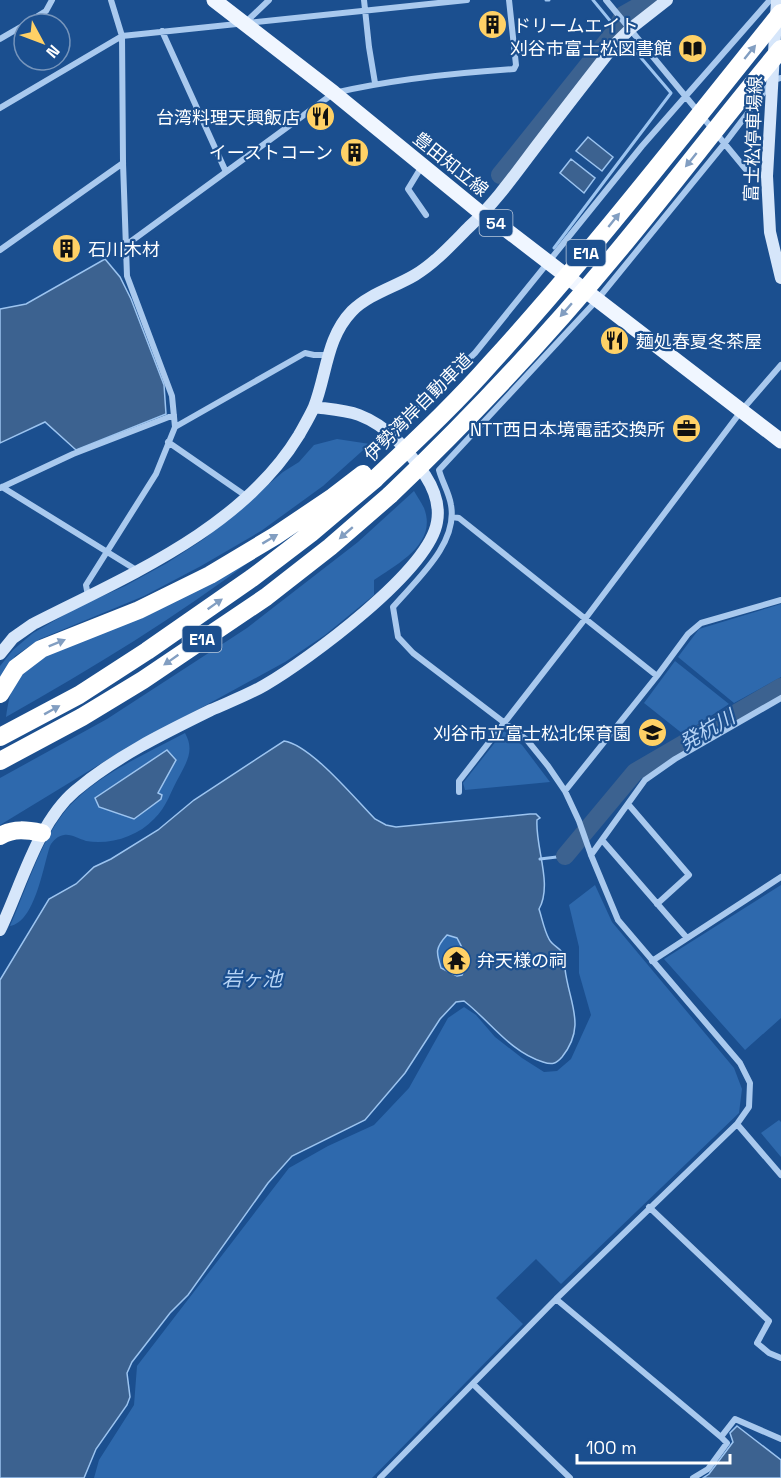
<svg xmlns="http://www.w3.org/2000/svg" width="781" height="1478" viewBox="0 0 781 1478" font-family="'Space Grotesk','Noto Sans JP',sans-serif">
	<rect width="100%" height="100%" fill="#1b4f8f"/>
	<path fill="#2e69ad" d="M337,439L370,444L323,486L261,531L201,566L144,596L40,639L15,656L0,680V666L13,650L33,633L78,607L125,586L167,563L204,539L283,472L299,462L314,445Z
		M414,491C417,496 421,502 424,508C438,544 397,564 374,580V595L325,635L285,662L115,755L0,825V778L107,719L247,628L358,542Z
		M266,549C185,612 96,666 6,717C11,685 14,678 39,657Z
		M781,604V677L734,703L678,657L699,629Z
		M675,661L729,704L683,734L644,703Z
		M504,731L522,745L550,782L465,790L463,783Z
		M185,733C194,749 188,760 180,775C171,790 167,807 154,819C137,837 110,845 86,841C79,839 72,834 64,835C58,836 53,840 50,846C43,867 35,922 10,926C25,892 39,847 60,818C87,779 144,755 185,733Z
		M595,885L612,922L734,1068L742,1089L739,1113L561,1284L536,1259L496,1298L523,1324L372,1478H94L99,1460L134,1405L137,1366L289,1168L328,1146L374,1125L409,1088L448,1018L464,1007L476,1015L495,1037L522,1058L544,1072L557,1071L571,1059L591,1015L579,973V947L569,905Z
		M781,885V1018L745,1050L664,959Z
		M447,935L457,938C464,950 470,961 462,975L457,976L441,968L436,952L441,942Z
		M779,1120L781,1122V1157L761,1133Z"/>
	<path fill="#3c6290" stroke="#9cc4f0" stroke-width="1.5" fill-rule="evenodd" d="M588,137L613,157L602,171L576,151Z
		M571,159L595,178L584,193L560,173Z
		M105,259L120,277L131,299L164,385L166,414L76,450L45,422L0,443V309L26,304Z
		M284,741C311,745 355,799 375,819L386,825L396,827L530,814H536L540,818L537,820C535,847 553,884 539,909C542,918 544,930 549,939C552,946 562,948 564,956C565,960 564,965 565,969C569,1003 587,1026 562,1057C556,1064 552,1065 543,1062C510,1052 490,1021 464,1001L456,1002L440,1019L405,1073L365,1120L292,1156L268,1183L188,1295L170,1313L132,1362L127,1373L130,1397L127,1405L96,1449L84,1478H0V980L49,899L76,884L94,867L111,859L158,830L194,800ZM447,935L457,938C464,951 470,961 462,975L457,976L441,968C436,952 435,948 447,935Z
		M167,750L176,760L158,793L162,795L161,799L134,819L99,807L95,798Z
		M737,1426L781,1460V1478H703L709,1474L733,1442L730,1433Z"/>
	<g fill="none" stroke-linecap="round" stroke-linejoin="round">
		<path stroke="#9cc4f0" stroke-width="3" d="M546,0H549
			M593,0L621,34
			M554,248L671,93L625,39
			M540,859L565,856"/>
		<path stroke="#3c6290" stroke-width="18" d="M500,175L617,29L623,15L650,0
			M565,856L635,772L781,687"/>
		<path stroke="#a9c9ee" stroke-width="6" d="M364,0L369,47L375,83
			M606,0L748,172L767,176
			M246,22L269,0
			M25,24L46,11L52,0
			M162,31L226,172
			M0,39L24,25
			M0,108L122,36L467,0
			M422,166L408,189L426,215
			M126,245L334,93C394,79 453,73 514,69L516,65L509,0
			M0,250L123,163
			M175,427L305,353L314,355H328
			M391,434L475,353L642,146L770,0
			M168,442L246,496
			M2,487L138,571
			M0,488L73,454L174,415
			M452,517L459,518L657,676
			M88,596L86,585L156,474L175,427L172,396L127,276L123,163L122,36L111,0
			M565,791L657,676L688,634L701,623L781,600
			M459,792V781L585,619L742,410L781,365
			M628,804L689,875L657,904
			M602,840L687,938
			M591,855L645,780L675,759L781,698
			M652,961L781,877
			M737,1124L781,1175
			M649,1207L769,1321L757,1343L769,1353L781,1358
			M556,1299L721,1437
			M473,1384L570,1478
			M380,1478L556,1299L737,1124L749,1107L750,1083L740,1063L618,920L591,855L579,821L565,791L548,766L527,740L413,653L398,637L393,607C417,579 458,544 451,505C449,492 442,482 439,470L597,300L725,143L773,80L781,78
			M693,1478L708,1469L727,1443L721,1437L735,1419L781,1439"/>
		<path stroke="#d6e6fa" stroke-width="12" d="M777,0L767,176L770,232L781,278
			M0,654L13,638L33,624C127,576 242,529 299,435C304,426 310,416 314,407C327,374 326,338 352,311C369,294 395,287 415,275C435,263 453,243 469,227C497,201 518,170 541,140C566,107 591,75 616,43L630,29L667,0
			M0,930C21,886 38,822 75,791C115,757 164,733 211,710C229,702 248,695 265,685C308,660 429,571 437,522C440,506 434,489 425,475C408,450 388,426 359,415C345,410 328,409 314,407"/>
		<path stroke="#f0f6ff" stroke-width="15" d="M214,0L334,93L482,214L500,225L781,441"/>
		<path stroke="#fff" stroke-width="18" d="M0,694L16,668L41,649L139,610L210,575L275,536L333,497L363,474
			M0,737L79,695L147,651L252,578L311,533L375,479
			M0,761L82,717L143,680L266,597L330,547L390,495
			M0,836C14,828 27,830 42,833"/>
		<path stroke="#fff" stroke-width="18" d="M375,479C415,441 455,404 491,363C593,251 686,131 781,13
			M390,495C476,413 557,326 632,234C682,173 730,110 781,49"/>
	</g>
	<defs><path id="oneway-solid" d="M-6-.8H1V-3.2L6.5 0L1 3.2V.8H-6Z" transform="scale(1.5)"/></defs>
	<g fill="#829ec1">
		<use href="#oneway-solid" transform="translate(750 52) rotate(-51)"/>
		<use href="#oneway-solid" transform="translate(691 160) rotate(129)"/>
		<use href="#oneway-solid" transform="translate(614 220) rotate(-51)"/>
		<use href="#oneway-solid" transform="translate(566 310) rotate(131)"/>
		<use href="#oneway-solid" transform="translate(346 533) rotate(139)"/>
		<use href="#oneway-solid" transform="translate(270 539) rotate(-31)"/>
		<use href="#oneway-solid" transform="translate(215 604) rotate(-35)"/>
		<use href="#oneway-solid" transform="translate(57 643) rotate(-22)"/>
		<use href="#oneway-solid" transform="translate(171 660) rotate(145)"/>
		<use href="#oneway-solid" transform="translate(52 710) rotate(-29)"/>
	</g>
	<defs>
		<symbol id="building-disc" viewBox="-11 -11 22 22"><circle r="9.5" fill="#ffd166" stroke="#1b4f8f"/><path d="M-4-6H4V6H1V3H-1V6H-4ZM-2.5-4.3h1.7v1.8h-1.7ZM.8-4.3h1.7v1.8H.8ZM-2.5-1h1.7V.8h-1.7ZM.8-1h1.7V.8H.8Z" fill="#111"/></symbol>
		<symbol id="library-disc" viewBox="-11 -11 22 22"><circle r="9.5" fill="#ffd166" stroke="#1b4f8f"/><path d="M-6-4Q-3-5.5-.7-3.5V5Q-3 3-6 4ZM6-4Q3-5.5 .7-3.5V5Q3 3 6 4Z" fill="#111"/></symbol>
		<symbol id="restaurant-disc" viewBox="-11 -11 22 22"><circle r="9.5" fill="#ffd166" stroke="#1b4f8f"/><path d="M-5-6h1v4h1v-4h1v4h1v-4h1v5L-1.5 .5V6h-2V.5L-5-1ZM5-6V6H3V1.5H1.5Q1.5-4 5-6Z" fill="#111"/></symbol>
		<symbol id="office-disc" viewBox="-11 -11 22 22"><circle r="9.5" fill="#ffd166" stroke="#1b4f8f"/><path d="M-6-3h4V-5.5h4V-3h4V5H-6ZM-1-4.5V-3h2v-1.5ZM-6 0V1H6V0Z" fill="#111"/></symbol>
		<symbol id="school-disc" viewBox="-11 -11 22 22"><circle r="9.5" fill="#ffd166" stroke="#1b4f8f"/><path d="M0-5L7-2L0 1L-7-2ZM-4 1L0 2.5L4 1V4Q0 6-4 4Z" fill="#111"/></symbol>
		<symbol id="temple-disc" viewBox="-11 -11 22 22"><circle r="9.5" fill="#ffd166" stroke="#1b4f8f"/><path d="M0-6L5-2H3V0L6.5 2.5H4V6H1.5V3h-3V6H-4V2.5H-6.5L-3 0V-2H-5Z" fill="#111"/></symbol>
	</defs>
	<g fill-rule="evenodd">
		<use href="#building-disc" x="476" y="8" width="33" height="33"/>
		<use href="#library-disc" x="676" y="32" width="33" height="33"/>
		<use href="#restaurant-disc" x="304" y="100" width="33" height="33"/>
		<use href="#building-disc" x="338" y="136" width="33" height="33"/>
		<use href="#building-disc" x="50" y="232" width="33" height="33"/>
		<use href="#restaurant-disc" x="598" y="324" width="33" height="33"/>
		<use href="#office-disc" x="670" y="412" width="33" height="33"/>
		<use href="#school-disc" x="636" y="716" width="33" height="33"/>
		<use href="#temple-disc" x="440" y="944" width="33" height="33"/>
	</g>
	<g text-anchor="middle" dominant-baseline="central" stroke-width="4.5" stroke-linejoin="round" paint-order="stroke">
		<g fill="#1b4f8f" stroke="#bbcadd" stroke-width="1.5">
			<rect x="479.5" y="210" width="33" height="26" rx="4.5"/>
			<rect x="566.5" y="240" width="39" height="26" rx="4.5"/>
			<rect x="182.5" y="626" width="39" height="26" rx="4.5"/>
		</g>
		<g font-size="16" font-weight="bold" fill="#fff">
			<text x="496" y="223">54</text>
			<text x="586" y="253">E1A</text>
			<text x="202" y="639">E1A</text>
		</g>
		<g font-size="18" fill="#fff" stroke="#1b4f8f" text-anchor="end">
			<text x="513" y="25" text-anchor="start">ドリームエイト</text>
			<text x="672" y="48">刈谷市富士松図書館</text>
			<text x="300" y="117">台湾料理天興飯店</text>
			<text x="333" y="152">イーストコーン</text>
			<text x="88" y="249" text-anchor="start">石川木材</text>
			<text x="636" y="341" text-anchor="start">麺処春夏冬茶屋</text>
			<text x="665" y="429">NTT西日本境電話交換所</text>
			<text x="631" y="733">刈谷市立富士松北保育園</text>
			<text x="477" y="960" text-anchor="start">弁天様の祠</text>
		</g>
		<g font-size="18" fill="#fff" stroke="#1b4f8f">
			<text transform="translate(753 139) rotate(-88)">富士松停車場線</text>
			<text transform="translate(451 164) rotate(39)">豊田知立線</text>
			<text transform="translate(418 407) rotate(-45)">伊勢湾岸自動車道</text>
		</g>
		<g font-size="20" font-style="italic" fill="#b5d3f5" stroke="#1b4f8f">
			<text transform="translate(707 730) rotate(-30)">発杭川</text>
			<text x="252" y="979">岩ヶ池</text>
		</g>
	</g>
	<g transform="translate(42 42) rotate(131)"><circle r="28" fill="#1b4f8f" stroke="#7695bc" stroke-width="1.5"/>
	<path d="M0-4.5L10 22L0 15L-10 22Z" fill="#ffd166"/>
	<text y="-9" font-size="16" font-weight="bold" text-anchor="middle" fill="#ffffff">N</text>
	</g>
	<path d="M577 1454v9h153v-9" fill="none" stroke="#ffffff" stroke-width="3"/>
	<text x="586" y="1454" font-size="18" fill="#ffffff" stroke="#1b4f8f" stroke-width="4.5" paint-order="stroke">100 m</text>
</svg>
